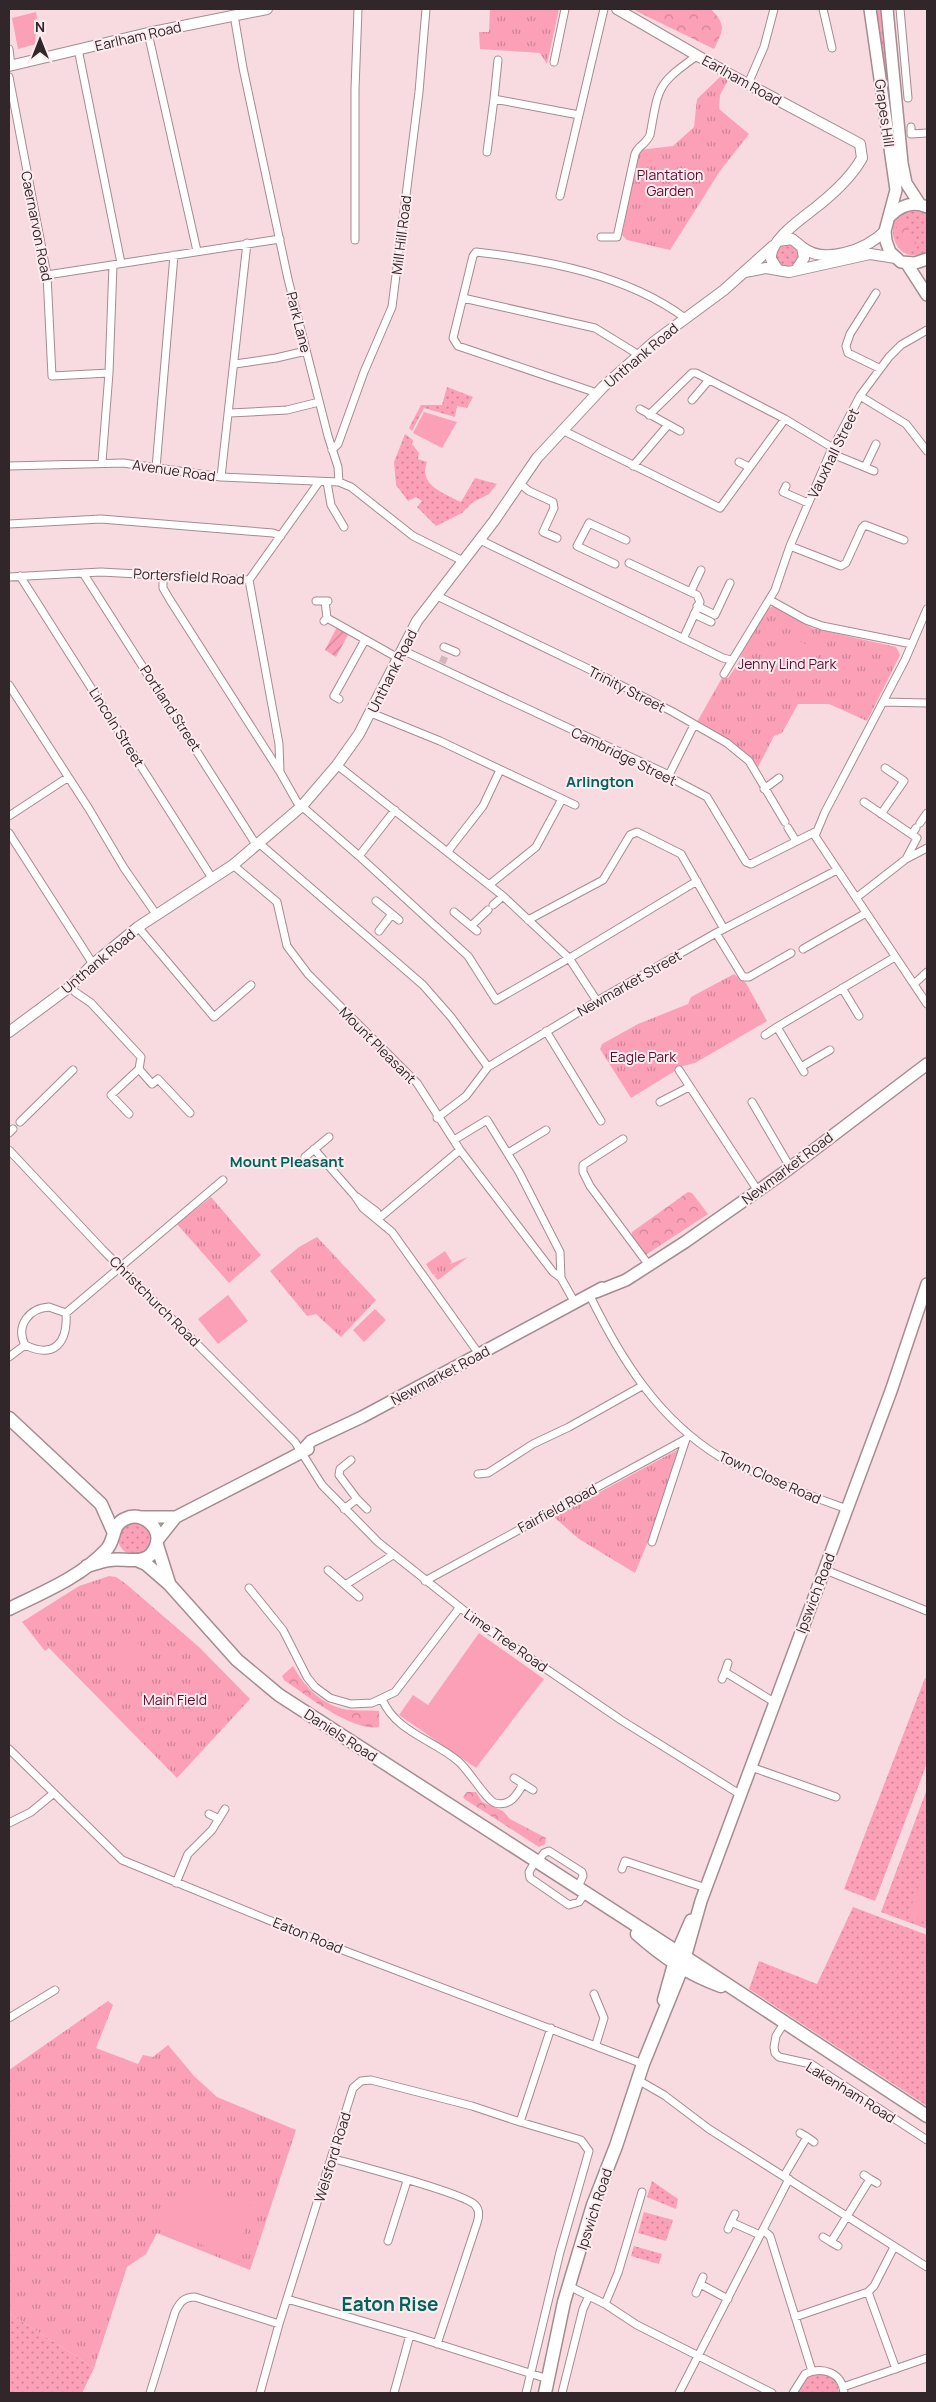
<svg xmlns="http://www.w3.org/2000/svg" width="936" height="2402" viewBox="0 0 936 2402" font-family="Manrope,sans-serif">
	<defs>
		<pattern id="grass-dots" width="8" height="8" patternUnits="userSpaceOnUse" patternTransform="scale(1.25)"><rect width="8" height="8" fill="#fca0b8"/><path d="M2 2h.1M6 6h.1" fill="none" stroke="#cd8296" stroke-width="1.8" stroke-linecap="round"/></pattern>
		<pattern id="forest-crowns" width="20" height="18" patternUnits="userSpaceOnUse" patternTransform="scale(1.25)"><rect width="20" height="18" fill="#fca0b8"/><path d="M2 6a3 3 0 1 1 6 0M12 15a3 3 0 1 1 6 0" fill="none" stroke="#cd8296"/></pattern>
		<pattern id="park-tufts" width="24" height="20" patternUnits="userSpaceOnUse" patternTransform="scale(1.25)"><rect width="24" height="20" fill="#fca0b8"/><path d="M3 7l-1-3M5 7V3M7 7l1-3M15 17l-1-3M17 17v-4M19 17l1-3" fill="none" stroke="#cd8296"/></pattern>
		<pattern id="garden-furrows" width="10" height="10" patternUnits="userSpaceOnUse" patternTransform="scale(1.25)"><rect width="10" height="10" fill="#fca0b8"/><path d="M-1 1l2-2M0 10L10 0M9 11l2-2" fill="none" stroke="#cd8296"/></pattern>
	</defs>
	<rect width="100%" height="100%" fill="#f8dbe1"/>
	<path fill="url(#grass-dots)" d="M874,9H882L895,140H893Z
		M909,211L922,212L927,215V251C904,266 885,239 896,217Z
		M776 256a11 11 0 1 1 22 0a11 11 0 1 1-22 0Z
		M447,387L473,397L467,408L457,406L455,417L424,408L412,431L409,428L421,405H442Z
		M405,434L413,440L412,444L419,453L418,459L427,462C418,485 444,493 461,502L475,478L497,484L489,494L473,502L462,513L436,526L417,507L422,501L416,497L408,501L396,485L394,462Z
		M118 1538a17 17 0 1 1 34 0a17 17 0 1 1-34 0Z
		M925,1678L927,1679V1763L875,1901L844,1889Z
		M927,1789V1929L881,1912Z
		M853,1907L927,1935V2106L749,1989L759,1961L817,1984Z
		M652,2181L678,2199L676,2209L647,2197Z
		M644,2212L673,2220L666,2241L638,2233Z
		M634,2246L662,2254L659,2264L631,2256Z
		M9,2313L94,2368L82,2393H9Z
		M820,2373C832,2377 838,2380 839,2393H798L809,2376Z"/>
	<path fill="url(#forest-crowns)" d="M632,9H711C726,25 724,29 714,49Z
		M902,217L905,218L910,235L918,245L916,250C902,251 897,238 897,226Z
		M688,1192L692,1193L708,1214L644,1256L632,1238V1232Z
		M293,1666C305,1688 325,1708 351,1710C361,1711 370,1710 379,1711V1727C352,1732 306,1695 284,1680L282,1676Z
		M467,1792H476L482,1802L503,1811L510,1819L546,1838L545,1844L539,1847L466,1800L463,1797Z"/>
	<path fill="url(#park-tufts)" d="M490,9H559L547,64L540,53L480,49L479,32H489Z
		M721,76L728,80L720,95L719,109L749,134L720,171L670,250L627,240L622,235L639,150L673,146L694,127L697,99Z
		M771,607H776L812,628L896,647L900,655L867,721L829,704H798L782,733L774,736L757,769L746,753L697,722L723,676L728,678L740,661V657L766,610Z
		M734,974L746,983L767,1021L695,1063L683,1066L631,1098L600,1049L602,1044L638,1024L688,1004L691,997Z
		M211,1197L261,1255L229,1283L177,1224Z
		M317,1237L376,1300L341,1337L316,1314L307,1316L270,1271L299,1247Z
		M445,1251L452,1262L450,1264L468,1257L438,1280L434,1276L436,1274L433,1275L426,1264Z
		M679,1449L647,1544L635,1573L579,1539L554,1517Z
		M109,1576L116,1577L126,1584L199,1647L250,1699L177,1778L49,1648L45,1651L22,1622L79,1586Z
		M108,2001L113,2005L96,2048L138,2064L143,2055L153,2057L168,2045L194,2076L217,2097L296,2130L250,2270L157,2233L146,2254L127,2267L94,2368L9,2313V2070Z"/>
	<path fill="url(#garden-furrows)" d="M337,627L349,633L336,657L325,650Z"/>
	<path fill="#fca0b8" d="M36,12C39,24 34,33 36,44L18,49L12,18Z
		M424,412L457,422L442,448L413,433Z
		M786,633L819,652L801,684L768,665Z
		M228,1295L248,1321L218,1344L198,1319Z
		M375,1309L386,1320L364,1342L353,1330Z
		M479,1633L544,1679L476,1768L399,1715L413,1695L428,1705Z
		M133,1638L149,1654L127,1677L110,1662Z
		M927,1864V1922L908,1915Z
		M194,2182L254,2207L234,2257L161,2229L175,2196L186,2200Z"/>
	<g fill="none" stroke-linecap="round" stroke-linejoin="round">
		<path stroke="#d0b7bc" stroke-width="7" stroke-dasharray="7 3.5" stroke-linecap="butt" d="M442,663L446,654"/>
		<defs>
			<path id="street" d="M823,9L832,48
				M900,9L908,98
				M234,15L243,68L288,279L328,436L338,467L339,482
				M148,33L197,251
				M9,49L11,66
				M78,49L121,263
				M498,60L494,99L579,115
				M554,62L565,9
				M9,77L47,275L52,376L109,373
				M748,84L764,47L774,9
				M911,127V134L927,133
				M487,152L494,99
				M560,196L604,9
				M601,237H617L635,154C638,146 646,144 650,135C659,86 656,85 698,55
				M355,240V89L358,9
				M47,275L280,239
				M876,293L850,334L846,346L848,353L879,368
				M463,298L595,328L639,355
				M235,364L276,358L306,351
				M597,393L458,346L453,338L473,256L476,252C547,260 627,275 685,318
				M860,396L906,424L927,451
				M692,400L709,380
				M640,409L680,431
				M230,413L287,410L319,402
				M649,415L692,373H696L785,419L833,448
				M562,430L720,508L785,419
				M332,450L338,444L364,372L392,307L419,92L426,9
				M830,453L874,471
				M102,462L109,373L113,265
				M739,462L749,467
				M9,466L123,463L221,477L339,482L351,487L413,536L463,561
				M633,466L668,425
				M865,467L876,444
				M156,468L174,255
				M221,477L247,243
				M327,482L331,505L344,527
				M519,483L529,491L553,502L554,508L543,532L557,538
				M786,486L783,492L808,503
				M9,524L101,519L273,533L281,536
				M480,540L723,658L731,660
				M790,546L841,566L846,563L862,528L865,525L904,540
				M629,563L697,595L700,602L683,639
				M615,564L577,546L589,523L626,540
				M83,573L257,846
				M20,576L212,878
				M163,576V588L170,600L280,772L297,802L359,856L468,956L496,1000L573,956L697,881
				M9,577L101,572L249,580L319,482
				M249,580L279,744L280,772
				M691,591L701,570
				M435,595L597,673L673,712L727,743L749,761L785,822
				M770,600L806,620L822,626L912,644
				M316,601H325
				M697,606L715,615L730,583
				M927,609L905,660L825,812L815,836L927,1004
				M694,614L711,622
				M327,618L398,658
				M324,621L327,618L325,601H328
				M444,647L456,652
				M402,650L669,775L671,778L707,797L746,862L751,864L815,832
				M724,674L775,590L790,546L830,453L860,396L889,357L901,345L927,330
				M9,685L89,809L124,868L156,914
				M339,699L334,696L365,640
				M883,702L927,703
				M371,713L440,741L575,805
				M337,765L503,896L569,958L597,1001
				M669,775L694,725
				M764,789L779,778
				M864,802L917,838L906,859
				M881,814L904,781L885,768
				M9,816L67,778
				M920,823L927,813
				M788,828L796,841
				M9,833L93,964
				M912,834L916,828
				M260,844L423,985L451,1017L488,1067
				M448,851L483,806L500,770
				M359,856L395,810
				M233,865L277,902L287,946L308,974L417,1083L460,1150L553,1272L561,1278L575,1303
				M489,885L536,847L562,799
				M856,898L906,859L927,848
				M376,901L392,914L379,931
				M493,905L503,896
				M454,912L471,926L488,910
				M392,914L399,920
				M528,920L603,880L630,835L637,832L681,854L724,929
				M471,926L477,931
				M138,927L214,1017L251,985
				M716,933L743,977H749L791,953
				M803,949L866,913
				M914,984L927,972
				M71,986L75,992L91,1003L141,1057L139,1069L152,1084L158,1079L190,1113
				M842,988L859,1016
				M546,1031L601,1121
				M765,1035L777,1027
				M801,1067L830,1050
				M679,1070L758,1191
				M804,1072L777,1027L895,957
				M660,1102L689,1087
				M752,1102L790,1167
				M129,1114L111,1095L139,1069
				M437,1118L466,1096L488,1067L597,1001L716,933L837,870
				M20,1122L73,1070
				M9,1133L13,1129
				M623,1139L583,1165V1172L590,1186L648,1264
				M454,1140L487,1120L519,1172L560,1252L561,1278
				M314,1149L355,1196L363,1208L392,1232L479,1354
				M9,1150L103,1250L295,1442L322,1485L378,1542L486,1628L621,1720L741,1795
				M508,1153L546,1130
				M305,1157L329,1137
				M357,1197L377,1212L378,1219
				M378,1219L460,1150
				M590,1296C621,1359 658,1419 720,1457C730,1463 743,1468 754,1472C785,1486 816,1498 847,1509
				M49,1307L66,1313C68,1343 54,1359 25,1345C15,1325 30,1308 49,1307Z
				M66,1313L223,1180
				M9,1357L25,1345
				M478,1474L488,1473L533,1444L569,1427L642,1386
				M357,1499L367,1509
				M344,1509L357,1499L339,1475L340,1469L351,1460
				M652,1542L686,1439
				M823,1569L927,1611
				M328,1570L359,1597
				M425,1581L686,1439L689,1435
				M345,1585L393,1555
				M249,1588L283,1630L307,1677L315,1687L330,1698L351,1704L372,1703L395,1692L460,1607
				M725,1672L728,1663
				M722,1679L725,1672L774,1702
				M382,1699C396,1732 432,1739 458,1761C469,1770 486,1800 495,1803C510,1807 517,1795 523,1784
				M9,1749L122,1860L332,1946L643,2064
				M751,1767L836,1797
				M514,1778L533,1790
				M209,1814L219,1819
				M9,1823L31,1812L54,1793
				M536,1860L529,1872L530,1878L569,1905L579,1902L585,1893
				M538,1861L544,1853L549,1851L582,1872L583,1876L578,1887
				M622,1869L625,1861L706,1888
				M176,1883L188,1854L212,1830L225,1809
				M594,1994L604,2018L596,2044
				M9,2018L55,1990
				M784,2023L776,2036L774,2047L775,2053L779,2057L811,2064L927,2140
				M638,2080L664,2095L709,2129L927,2267
				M520,2122L581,2140L589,2151L560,2252L526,2393
				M800,2133L807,2137
				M331,2158C355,2165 464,2193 475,2205C480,2210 479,2217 477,2223L437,2344
				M864,2175L870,2179
				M784,2176L807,2137L814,2142
				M735,2214L731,2222L760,2235
				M728,2229L731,2222
				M763,2230L770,2236L812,2371
				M823,2237L831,2242
				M388,2241L407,2181
				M838,2246L831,2242L870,2179L877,2183
				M703,2277L700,2284L728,2299
				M569,2286L605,2304L637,2325L772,2393
				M868,2292L896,2369
				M696,2293L700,2284
				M287,2299L410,2335L548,2379
				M605,2304L618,2273L642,2192
				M795,2317L868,2292L874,2286L894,2247
				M843,2387L927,2358
				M150,2393L175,2312C180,2302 184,2297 195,2297L279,2324
				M260,2393L279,2324L353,2088L361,2081L371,2080L472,2106L520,2122L551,2028
				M394,2393L410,2335
				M562,2393L583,2309L589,2296
				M679,2393L789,2179
				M793,2393L805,2374C822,2366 842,2372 844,2393"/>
			<path id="secondary" d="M617,9L729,74L860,144L862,158C852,176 836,191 820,204C806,216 769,239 771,259L778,270
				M9,66L148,33L267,9
				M778,241L792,239L802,247L804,258L796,270
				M802,247C824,265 866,250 885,231
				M745,272L766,268L789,272L870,254L896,258
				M9,1032L71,986L93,964L138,927L233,865L302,806L337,765L359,734L417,621L494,521L537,458L603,387L655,341L724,290L773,246"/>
			<path id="primary" d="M870,9L896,190L885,231L886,241L890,252L901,262L915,263L927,259
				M887,9L902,163L906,183L919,203
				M890,216C901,205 913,201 927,207
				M907,264L927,295
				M596,1292L626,1280L685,1242L786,1171L927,1064
				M302,1451L311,1441L362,1417L602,1288
				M142,1517H176L308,1449
				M157,1541L176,1517
				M677,1952L691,1920
				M683,1965L701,1901L891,1391L927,1284"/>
			<path id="highway" d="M9,1418L101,1504L113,1531
				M157,1545L169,1583
				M139,1561L146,1564L169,1584L237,1660L279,1695L696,1964L927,2116
				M9,1609C41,1593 81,1577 106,1550C116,1540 111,1525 125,1519C142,1510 163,1528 156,1546C148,1568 126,1557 109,1560C102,1561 94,1564 87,1566
				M637,1934C663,1957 688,1974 721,1986
				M664,2000L676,1957
				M545,2393L564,2302L593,2205L616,2146L643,2064L682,1968"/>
		</defs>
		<use href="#street" stroke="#a68b91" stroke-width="9"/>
		<use href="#secondary" stroke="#a68b91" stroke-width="12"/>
		<use href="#primary" stroke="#a68b91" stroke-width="14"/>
		<use href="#highway" stroke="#a68b91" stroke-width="15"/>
		<use href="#street" stroke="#fff" stroke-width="7"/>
		<use href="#secondary" stroke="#fff" stroke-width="10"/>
		<use href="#primary" stroke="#fff" stroke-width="11"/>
		<use href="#highway" stroke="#fff" stroke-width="12"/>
	</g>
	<g text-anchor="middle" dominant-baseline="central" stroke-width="4" stroke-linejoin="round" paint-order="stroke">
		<g font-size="14" fill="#312629" stroke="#fdecef">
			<text transform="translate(138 36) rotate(-13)">Earlham Road</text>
			<text transform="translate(742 80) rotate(29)">Earlham Road</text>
			<text transform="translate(885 113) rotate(82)">Grapes Hill</text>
			<text transform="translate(37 226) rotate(79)">Caernarvon Road</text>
			<text transform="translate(401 235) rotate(-83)">Mill Hill Road</text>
			<text transform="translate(299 322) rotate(76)">Park Lane</text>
			<text transform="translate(641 355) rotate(-40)">Unthank Road</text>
			<text transform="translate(833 453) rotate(-64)">Vauxhall Street</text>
			<text transform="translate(174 470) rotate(8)">Avenue Road</text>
			<text transform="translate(189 576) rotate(3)">Portersfield Road</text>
			<text transform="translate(392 671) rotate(-63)">Unthank Road</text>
			<text transform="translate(627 689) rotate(27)">Trinity Street</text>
			<text transform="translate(171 708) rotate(57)">Portland Street</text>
			<text transform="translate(117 727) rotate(58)">Lincoln Street</text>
			<text transform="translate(624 756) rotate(26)">Cambridge Street</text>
			<text transform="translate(98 961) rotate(-40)">Unthank Road</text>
			<text transform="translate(629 983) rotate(-30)">Newmarket Street</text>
			<text transform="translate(378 1045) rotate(45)">Mount Pleasant</text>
			<text transform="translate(787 1168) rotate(-37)">Newmarket Road</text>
			<text transform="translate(155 1301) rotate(45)">Christchurch Road</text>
			<text transform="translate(440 1375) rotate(-28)">Newmarket Road</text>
			<text transform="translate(770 1477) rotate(24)">Town Close Road</text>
			<text transform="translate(557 1508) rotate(-28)">Fairfield Road</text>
			<text transform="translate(815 1593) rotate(-69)">Ipswich Road</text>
			<text transform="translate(506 1640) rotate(35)">Lime Tree Road</text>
			<text transform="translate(341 1735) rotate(33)">Daniels Road</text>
			<text transform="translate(308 1935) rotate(22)">Eaton Road</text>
			<text transform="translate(851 2092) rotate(32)">Lakenham Road</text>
			<text transform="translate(332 2157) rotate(-73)">Welsford Road</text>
			<text transform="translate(594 2209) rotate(-72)">Ipswich Road</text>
		</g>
		<g font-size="14" fill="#5f0c2d" stroke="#fdecef">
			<text x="670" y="174">Plantation<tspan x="670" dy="16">Garden</tspan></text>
			<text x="787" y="663">Jenny Lind Park</text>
			<text x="643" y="1056">Eagle Park</text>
			<text x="175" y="1699">Main Field</text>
		</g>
		<g font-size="15" font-weight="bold" fill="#01645a" stroke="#fdecef">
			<text x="600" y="781">Arlington</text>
			<text x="287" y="1161">Mount Pleasant</text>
		</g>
		<g font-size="19" font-weight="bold" fill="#01645a" stroke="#fdecef">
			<text x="390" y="2304">Eaton Rise</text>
		</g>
	</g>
	<rect width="936" height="2402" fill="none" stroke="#312629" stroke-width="20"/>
	<g transform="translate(40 40)" stroke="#fdecef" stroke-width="4" paint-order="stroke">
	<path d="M0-4L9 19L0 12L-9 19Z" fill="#312629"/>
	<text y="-8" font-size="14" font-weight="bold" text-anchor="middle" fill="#312629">N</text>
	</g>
</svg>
